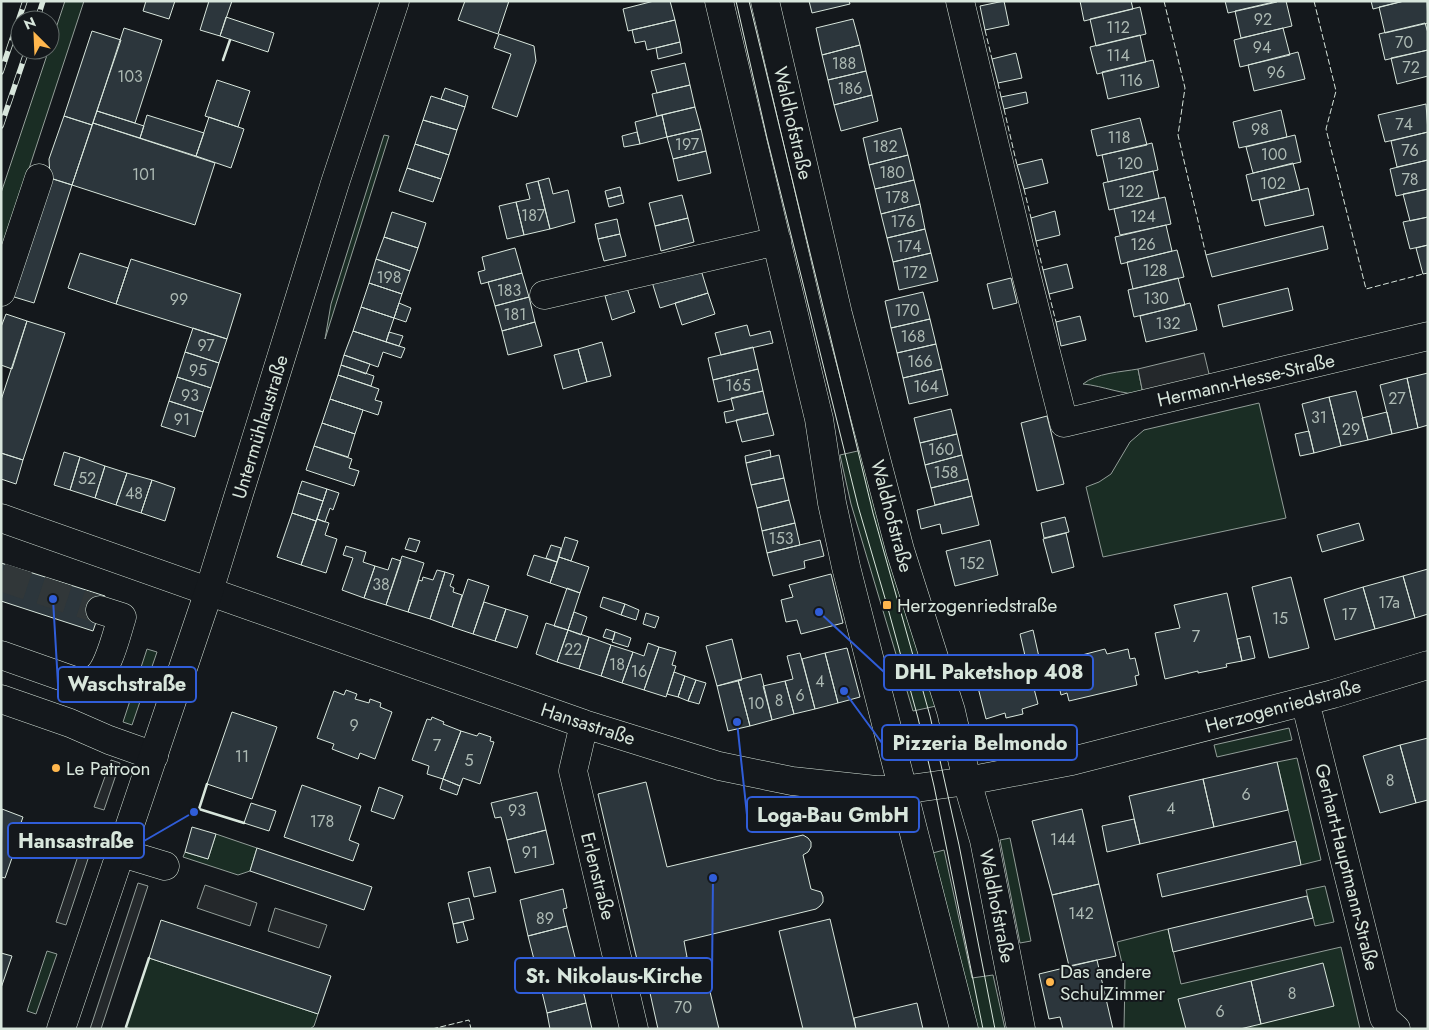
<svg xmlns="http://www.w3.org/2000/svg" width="1429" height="1030" viewBox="0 0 1429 1030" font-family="Jost,sans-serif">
	<rect width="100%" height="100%" fill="#14181c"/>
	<path fill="#1a2d24" stroke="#939e99" d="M65,1H84L1,254V193Z
		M384,135L389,136L325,339L331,304Z
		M1138,369L1143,394C1122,395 1104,386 1083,384C1096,373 1121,372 1138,369Z
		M1259,403L1286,518L1103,557L1086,487L1099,482L1111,474L1130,442L1144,430Z
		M862,450L941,705L913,711L851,504L840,455Z
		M147,649L157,652L132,725L123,722Z
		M1289,728L1292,740L1217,757L1214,745Z
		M1297,758L1321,860L1301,865L1277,762Z
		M216,834L257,848L250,871L238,875L183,857L185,852L208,859Z
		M1010,838L1031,941L1020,943L1000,840Z
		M944,850L972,978L993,975L1005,1029H974L929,854Z
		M1325,886L1334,922L1315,926L1306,890Z
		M1168,929L1181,984L1341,947L1360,1029H1124L1125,976L1117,942Z
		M47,951L57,954L36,1014L27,1011Z
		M149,958L318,1014L314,1026L310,1029H131L126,1027Z"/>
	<path fill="#24282b" stroke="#939e99" d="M1204,353L1210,378L1143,394L1138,369Z
		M111,760L120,763L104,810L94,807Z
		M85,835L95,838L66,925L56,922Z
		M138,883L148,886L101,1029H90Z
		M205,885L257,903L250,926L197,908Z
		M275,908L327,925L319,948L268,931Z"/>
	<path fill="#2c363c" stroke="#d8e6dc" d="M146,1H175L169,19L143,11Z
		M209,1H232L220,36L200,30Z
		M465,1H509L498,34L458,20Z
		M654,1H670L675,20L628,31L623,9Z
		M809,1H849L850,4L812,13Z
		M1004,1L1009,25L985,30L980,6Z
		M1080,1H1131L1133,9L1084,21Z
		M1225,1H1277V2L1228,13Z
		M1286,1L1292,26L1241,38L1235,11L1278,1Z
		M1371,1H1404L1373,9Z
		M1404,1H1427L1428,23L1385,33L1379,7Z
		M1140,7L1146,34L1096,46L1090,19Z
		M226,17L274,33L268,52L220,36Z
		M853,19L860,45L822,55L816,28Z
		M675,20L680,42L647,50L645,41L635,43L632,30Z
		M1425,23L1428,33V50L1385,60L1379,34Z
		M124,28L162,40L135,123L97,111Z
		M1283,28L1290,55L1240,67L1234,40Z
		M92,31L121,40L92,125L64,116Z
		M499,34L534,46L536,61L517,117L492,108L511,54L494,48Z
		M1140,35L1146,62L1097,74L1090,47Z
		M680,42L682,53L658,59L656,48Z
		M860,45L866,71L828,80L822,55Z
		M1428,50V76L1397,84L1391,58Z
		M1298,52L1305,79L1254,91L1248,65Z
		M1016,53L1022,78L998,83L992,59Z
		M1153,60L1159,87L1108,99L1102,72Z
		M685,63L690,85L657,93L651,71Z
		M866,71L872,95L834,105L828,80Z
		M217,80L250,91L238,127L205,116Z
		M690,85L695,107L657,116L652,94Z
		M445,88L468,96L465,107L441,99Z
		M1026,92L1028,103L1004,109L1001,97Z
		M872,95L878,121L841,131L834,105Z
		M431,96L465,107L457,130L423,120Z
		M1426,104L1428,132L1385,142L1378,115Z
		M695,107L701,129L667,137L662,115Z
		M1281,110L1287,137L1239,148L1233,122Z
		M97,111L144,126L140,138L93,123Z
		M147,115L204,133L196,156L140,138Z
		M662,115L667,137L640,144L635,122Z
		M64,116L92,125L72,185L50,178L49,159Z
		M209,117L244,129L231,168L196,156Z
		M1140,118L1147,145L1097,156L1091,130Z
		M423,120L457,130L449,155L415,144Z
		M93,123L215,163L195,225L72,185Z
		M901,128L908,155L869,165L863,138Z
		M701,129L706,151L673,159L667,137Z
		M637,132L640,144L624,147L622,136Z
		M1428,132V160L1397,167L1391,141Z
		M1295,135L1301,162L1253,173L1246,147Z
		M1152,143L1158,170L1108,182L1102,155Z
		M415,144L449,155L441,179L407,168Z
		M706,151L711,173L678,181L673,159Z
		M908,155L914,180L875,189L869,165Z
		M1042,159L1048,183L1024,189L1017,165Z
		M1428,160V189L1396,196L1390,169Z
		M1293,163L1300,190L1252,201L1246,175Z
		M407,168L441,179L433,202L399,191Z
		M1153,171L1159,198L1109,210L1103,183Z
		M50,178L72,185L34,303L11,296Z
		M549,178L553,194L568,190L575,222L550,229L538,181Z
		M914,180L920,204L881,214L875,189Z
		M538,181L550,229L524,235L516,202L530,199L526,184Z
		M620,187L622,195L607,199L605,191Z
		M1308,188L1314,215L1265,226L1259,200Z
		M1428,189V217L1410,221L1403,194Z
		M622,195L624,203L609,207L607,199Z
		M682,195L688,218L655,226L649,203Z
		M1165,197L1171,224L1120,235L1114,209Z
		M516,202L524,235L507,239L499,206Z
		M920,204L925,229L887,238L881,214Z
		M1055,211L1060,235L1036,241L1031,218Z
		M392,212L426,223L418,248L384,237Z
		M1428,217V245L1410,249L1403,222Z
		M688,218L694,242L661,251L655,226Z
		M617,219L620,234L598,239L595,224Z
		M1166,225L1172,251L1121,264L1115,237Z
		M1323,226L1328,249L1212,277L1206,255Z
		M925,229L931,253L893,262L887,238Z
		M620,234L626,256L604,261L598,239Z
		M384,237L418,248L410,271L376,259Z
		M1428,245V273L1423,274L1416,248Z
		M515,248L522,273L481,284L478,272L485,270L482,257Z
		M1177,250L1184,277L1133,289L1127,262Z
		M80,253L128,268L116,304L68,288Z
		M931,253L938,281L899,290L893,262Z
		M131,259L241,294L227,339L116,304Z
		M376,259L410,271L402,294L369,283Z
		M1067,264L1073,288L1049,294L1043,270Z
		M701,270L708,293L660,308L652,282Z
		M522,273L529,297L495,306L488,282Z
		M1011,278L1017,303L993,309L987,284Z
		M1178,278L1185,305L1134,317L1128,290Z
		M369,283L402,294L394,318L361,307Z
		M627,288L635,312L612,320L605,296Z
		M1288,288L1293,310L1223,327L1218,305Z
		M923,292L930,319L891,328L885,301Z
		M708,293L715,314L682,325L675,303Z
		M529,297L535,322L502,331L495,306Z
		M399,303L411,308L406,322L394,318Z
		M1190,303L1197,330L1146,342L1140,316Z
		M361,307L394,318L386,342L353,331Z
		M6,314L27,321L12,369L1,365V327Z
		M1080,316L1086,340L1061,346L1056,322Z
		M930,319L936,344L897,353L891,328Z
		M27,321L65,333L23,460L1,453V400Z
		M535,322L542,346L508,355L502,331Z
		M747,325L750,336L770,331L773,343L721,355L715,333Z
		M193,328L227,339L219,363L185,352Z
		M353,331L405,348L401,358L383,352L378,367L344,355Z
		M389,332L403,336L399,346L386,342Z
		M602,342L611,376L587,382L578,349Z
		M936,344L942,369L903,378L897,353Z
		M753,347L758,369L713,380L708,358Z
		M578,349L587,382L563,389L554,355Z
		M185,352L219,363L211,388L177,377Z
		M344,355L370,364L366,374L341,365Z
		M341,365L374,376L371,386L338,375Z
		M758,369L763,391L718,402L713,380Z
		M942,369L948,395L909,404L903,378Z
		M1428,373V425L1418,428L1407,378Z
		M338,375L379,389L375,400L382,402L378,415L330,399Z
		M177,377L211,388L203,412L169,401Z
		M1407,378L1418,428L1392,434L1380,385Z
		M763,391L768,413L726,423L724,412L734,410L731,398Z
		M1356,391L1368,440L1341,446L1329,397Z
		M1329,397L1341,446L1314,453L1302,404Z
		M330,399L363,410L355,434L322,423Z
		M169,401L203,412L195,437L161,426Z
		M951,409L957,434L920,443L914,418Z
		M1387,412L1392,434L1368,440L1362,418Z
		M768,413L774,435L742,442L736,420Z
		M1047,416L1064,484L1037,491L1021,423Z
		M322,423L355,434L348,457L314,446Z
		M1309,431L1314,453L1300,456L1295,434Z
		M957,434L962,455L925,465L920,443Z
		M314,446L352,459L349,468L359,471L354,486L306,470Z
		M770,450L771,457L746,463L745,456Z
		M64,452L80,457L70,490L54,485Z
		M1,453L23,460L16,484L1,479Z
		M779,455L784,478L751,485L746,463Z
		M962,455L968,479L931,488L925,465Z
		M80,457L105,466L95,498L70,490Z
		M105,466L127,473L116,505L95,498Z
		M127,473L152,480L141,513L116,505Z
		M784,478L789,500L757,508L751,485Z
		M968,479L972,496L935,505L931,488Z
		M152,480L175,488L165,521L141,513Z
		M302,481L327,489L323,501L298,493Z
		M327,489L339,493L333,510L330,508L325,522L317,519Z
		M298,493L323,501L316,521L292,513Z
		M972,496L979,525L942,534L940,524L921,529L917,510Z
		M789,500L795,523L762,531L757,508Z
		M292,513L316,521L301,565L277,557Z
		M1065,517L1069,532L1044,538L1041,523Z
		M317,519L329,523L325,535L337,539L326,573L301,565Z
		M795,523L800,545L767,553L762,531Z
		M1359,523L1364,540L1322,552L1317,535Z
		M1066,533L1074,567L1052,573L1043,539Z
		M565,537L578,541L571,561L559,557Z
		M409,538L420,541L416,552L405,549Z
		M820,540L824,556L804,561L805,568L773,576L767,553Z
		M990,540L998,575L955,586L946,551Z
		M551,545L561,548L557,562L546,558Z
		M346,546L366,552L363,562L375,566L364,598L342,590L353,558L343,555Z
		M534,555L557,562L550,583L527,575Z
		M402,556L424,563L408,612L386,605Z
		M559,557L589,567L580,593L550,583Z
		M392,558L401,561L386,605L364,598L375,566L388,570Z
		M1,563L105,596L93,631L1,601Z
		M1428,569V614L1415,618L1403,576Z
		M437,570L445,572L430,619L408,612L419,580L422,581L423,577L433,580Z
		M445,572L454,575L450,586L454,588L453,592L462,595L452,627L430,619Z
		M831,574L843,623L801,634L797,620L786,622L781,600L793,597L789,585Z
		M1403,576L1415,618L1375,629L1363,587Z
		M1291,577L1309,648L1269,658L1252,587Z
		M468,579L489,586L473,634L452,627Z
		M1363,587L1375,629L1335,640L1324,599Z
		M567,588L580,593L568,630L554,626Z
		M1227,593L1242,661L1226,664L1227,667L1198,673V671L1165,679L1155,633L1180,628L1174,605Z
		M603,597L625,604L621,615L600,607Z
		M484,602L506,609L495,641L473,634Z
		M625,604L639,610L636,620L621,615Z
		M506,609L528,616L517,648L495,641Z
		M574,612L587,617L581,635L568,630Z
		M646,613L659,617L655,628L643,624Z
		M546,623L568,630L557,662L536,654Z
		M606,629L615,632L613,640L603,637Z
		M568,630L589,637L579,669L557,662Z
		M1033,630L1039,657L1026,660L1020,634Z
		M615,632L631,638L628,647L612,642Z
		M1250,636L1255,658L1242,661L1237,639Z
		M589,637L611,645L601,676L579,669Z
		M732,639L742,680L717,686L706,646Z
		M648,643L659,647L644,690L622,683L633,652L644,656Z
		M611,645L633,652L622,683L601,676Z
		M659,647L676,652L672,665L676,666L666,697L644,690Z
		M847,648L860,697L838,703L825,653Z
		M1105,649L1107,654L1128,649L1130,659L1135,658L1139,675L1135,676L1137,685L1069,701L1067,693L1061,695L1057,677L1062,675L1060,666L1083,660L1082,655Z
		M800,653L815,709L794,714L785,681L793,679L787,656Z
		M825,653L838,703L815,709L802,659Z
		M1025,654L1038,704L1022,709L1023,714L1006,718L1005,713L986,719L973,668Z
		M674,672L685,676L678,697L667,694Z
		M761,674L772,720L750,726L738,680Z
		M685,676L696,680L688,701L678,697Z
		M696,680L706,683L699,704L688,701Z
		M738,680L750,726L728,731L717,686Z
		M785,681L794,714L772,720L763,686Z
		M346,690L357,694L355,699L369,703L370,699L381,703L380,707L392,712L375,759L360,753L358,759L332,749L334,744L317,738L334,691L344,695Z
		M232,712L277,727L252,799L207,784Z
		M432,717L444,722L443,724L461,731L443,779L427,774L429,766L412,760L427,719L431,720Z
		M461,731L477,736L479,733L491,737L490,741L494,742L480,784L463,778L460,786L443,779Z
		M1428,738V800L1416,803L1400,745Z
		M1400,745L1416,803L1380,813L1363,756Z
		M1277,762L1288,810L1214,827L1203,779Z
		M443,779L460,786L457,795L440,789Z
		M1203,779L1214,827L1140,844L1129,796Z
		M646,782L667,867L803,835L808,838L811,842V847L808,852L803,855L811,889L821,892L823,897V902L820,906L816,909L684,941L687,957L639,968L598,794Z
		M302,785L361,806L349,840L359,844L353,861L284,837Z
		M379,787L403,796L394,819L371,811Z
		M537,792L546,830L507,840L501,817L495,818L491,803Z
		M251,803L276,811L269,831L244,823Z
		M2,809L23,817L10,854L13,855L5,878L1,877Z
		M1082,809L1099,884L1052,895L1032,821Z
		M1134,819L1140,844L1107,852L1102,826Z
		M192,827L216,834L208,859L185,852Z
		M546,830L554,864L515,873L507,840Z
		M1296,841L1301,865L1162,897L1157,874Z
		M257,848L372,887L364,910L250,871Z
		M490,867L496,892L474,897L468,872Z
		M1099,884L1116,956L1069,966L1052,895Z
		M563,889L567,908L563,909L567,926L528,936L520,900Z
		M1307,896L1313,918L1173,952L1168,929Z
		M469,898L474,919L453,924L448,903Z
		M830,919L856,1029H803L779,931Z
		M161,920L331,976L318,1014L149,958Z
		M463,922L468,940L457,943L453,924Z
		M567,926L577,965L538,975L528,936Z
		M1,953L12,956L1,988Z
		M1097,960L1113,1029H1063L1060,1017L1049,1019L1039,974Z
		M1323,963L1334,1006L1261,1024L1251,981Z
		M577,965L586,1003L547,1013L538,975Z
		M705,971L719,1029H658L648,984Z
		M1251,981L1261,1024L1240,1029H1186L1178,999Z
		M586,1003L592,1029H550L547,1013Z
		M917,1003L923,1029H856L854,1018Z"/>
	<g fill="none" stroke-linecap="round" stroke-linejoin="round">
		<path stroke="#313739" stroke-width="28" stroke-dasharray="28 14" stroke-linecap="butt" d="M1,577L100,610"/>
		<defs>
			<path id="minor" d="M719,1L819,419L832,503L846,567L964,1029
				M765,1L838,314L900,550L951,711L967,781L984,840L1021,1029
				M960,1L1024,266L1064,423L1428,336
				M1,292L39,178
				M544,295L777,241
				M1,518L584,724L719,766L792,781L876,790H902L967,781L1072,761L1333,694L1428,665
				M1,655L72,680C79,681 86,682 92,680C108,674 117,632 122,617L100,610
				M1,699L70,723L109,740L154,756
				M1305,701L1384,1018L1396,1029
				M584,724L573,771L634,1029
				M122,853L165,866"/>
			<path id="major" d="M61,1029L209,591L335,183L395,1"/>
		</defs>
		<use href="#minor" stroke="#d8e6dc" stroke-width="29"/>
		<use href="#major" stroke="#d8e6dc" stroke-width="29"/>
		<use href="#minor" stroke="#14181c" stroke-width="28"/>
		<use href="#major" stroke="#14181c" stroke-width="28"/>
		<path stroke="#d8e6dc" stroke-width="1" d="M736,1L767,138L858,506L887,605L918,718L934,786L983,1029
			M749,1L873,513L930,716L959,845L995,1029"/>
		<defs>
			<path id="rail" d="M37,20L43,1
				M1,72L25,1
				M1,126L27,50"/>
		</defs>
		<use href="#rail" stroke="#d8e6dc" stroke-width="5.5"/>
		<use href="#rail" stroke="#14181c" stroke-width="4" stroke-dasharray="11" stroke-linecap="butt"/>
		<path stroke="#d8e6dc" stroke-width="1" stroke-dasharray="6 2.5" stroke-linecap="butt" d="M1164,1L1185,88L1178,135L1206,255
			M1314,1L1336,91L1326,129L1366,289L1423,274
			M985,30L992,59
			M998,83L1001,97
			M1004,109L1017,165
			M1024,189L1031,218
			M1036,241L1043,270
			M1049,294L1056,322
			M432,1029L469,1020L471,1029"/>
		<path stroke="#d8e6dc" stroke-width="2.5" d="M223,60L230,40
			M207,784L199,809L244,823
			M126,1027L149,958"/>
	</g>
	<g fill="#ffb74d" stroke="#14181c" stroke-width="2">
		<rect x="882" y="600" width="10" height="10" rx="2.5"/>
		<circle cx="56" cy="768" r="5"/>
		<circle cx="1050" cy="982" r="5"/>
	</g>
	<g text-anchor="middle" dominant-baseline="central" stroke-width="4" stroke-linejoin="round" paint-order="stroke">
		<g font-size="16" fill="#adbab4">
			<text x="1263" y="19">92</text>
			<text x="1118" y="27">112</text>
			<text x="1404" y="42">70</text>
			<text x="1262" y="47">94</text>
			<text x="1118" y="55">114</text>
			<text x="844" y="63">188</text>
			<text x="1411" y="67">72</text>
			<text x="1276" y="72">96</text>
			<text x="130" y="76">103</text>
			<text x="1131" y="80">116</text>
			<text x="850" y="88">186</text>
			<text x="1404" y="124">74</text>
			<text x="1260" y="129">98</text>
			<text x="1119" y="137">118</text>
			<text x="687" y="144">197</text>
			<text x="885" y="146">182</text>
			<text x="1410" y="150">76</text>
			<text x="1274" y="154">100</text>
			<text x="1130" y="163">120</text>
			<text x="892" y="172">180</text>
			<text x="144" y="174">101</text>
			<text x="1410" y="179">78</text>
			<text x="1273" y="183">102</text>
			<text x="1131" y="191">122</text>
			<text x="897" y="197">178</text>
			<text x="533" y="215">187</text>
			<text x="1143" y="216">124</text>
			<text x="903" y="221">176</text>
			<text x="1143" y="244">126</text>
			<text x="909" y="246">174</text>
			<text x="1155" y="270">128</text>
			<text x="915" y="272">172</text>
			<text x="389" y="277">198</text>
			<text x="509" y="290">183</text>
			<text x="1156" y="298">130</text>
			<text x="179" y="299">99</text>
			<text x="907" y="310">170</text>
			<text x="515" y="314">181</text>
			<text x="1168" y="323">132</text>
			<text x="913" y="336">168</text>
			<text x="206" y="345">97</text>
			<text x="920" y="361">166</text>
			<text x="198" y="370">95</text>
			<text x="738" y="385">165</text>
			<text x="926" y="386">164</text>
			<text x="190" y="395">93</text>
			<text x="1397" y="398">27</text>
			<text x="1319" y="417">31</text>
			<text x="182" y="419">91</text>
			<text x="1351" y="429">29</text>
			<text x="941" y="449">160</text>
			<text x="946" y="472">158</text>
			<text x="87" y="478">52</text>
			<text x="134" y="493">48</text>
			<text x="781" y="538">153</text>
			<text x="972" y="563">152</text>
			<text x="381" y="584">38</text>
			<text x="1389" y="602">17a</text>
			<text x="1349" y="614">17</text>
			<text x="1280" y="618">15</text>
			<text x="1196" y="636">7</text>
			<text x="573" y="649">22</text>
			<text x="617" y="664">18</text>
			<text x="639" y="671">16</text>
			<text x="820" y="681">4</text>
			<text x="800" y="695">6</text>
			<text x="779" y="700">8</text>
			<text x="756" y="703">10</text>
			<text x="354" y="725">9</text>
			<text x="437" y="745">7</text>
			<text x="242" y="756">11</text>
			<text x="469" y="760">5</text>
			<text x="1390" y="780">8</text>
			<text x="1246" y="794">6</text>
			<text x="1171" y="808">4</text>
			<text x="517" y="810">93</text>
			<text x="322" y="821">178</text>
			<text x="1063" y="839">144</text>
			<text x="530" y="852">91</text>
			<text x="1081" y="913">142</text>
			<text x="545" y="918">89</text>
			<text x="1292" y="993">8</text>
			<text x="683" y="1007">70</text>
			<text x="1220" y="1011">6</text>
		</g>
		<g font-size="19" fill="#d8e6dc" stroke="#14181c">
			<text transform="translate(793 123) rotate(77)">Waldhofstraße</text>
			<text transform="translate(1246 380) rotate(-13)">Hermann-Hesse-Straße</text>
			<text transform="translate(260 427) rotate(-73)">Untermühlaustraße</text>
			<text transform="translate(892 516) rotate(75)">Waldhofstraße</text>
			<text transform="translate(1283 706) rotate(-15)">Herzogenriedstraße</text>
			<text transform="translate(588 724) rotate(18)">Hansastraße</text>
			<text transform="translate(1347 867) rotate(76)">Gerhart-Hauptmann-Straße</text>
			<text transform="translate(598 876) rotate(76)">Erlenstraße</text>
			<text transform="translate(997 906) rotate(79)">Waldhofstraße</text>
		</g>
		<g font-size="19" fill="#d8e6dc" stroke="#14181c" text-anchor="start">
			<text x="897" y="605">Herzogenriedstraße</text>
			<text x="66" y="768">Le Patroon</text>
			<text x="1060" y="971">Das andere<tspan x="1060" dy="22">SchulZimmer</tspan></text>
		</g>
	</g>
	<path fill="none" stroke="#305dd8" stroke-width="2" d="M819 612L884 672M53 599L58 684M844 691L882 743M737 722L747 815M194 812L144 841M713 878L712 976"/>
	<g fill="#305dd8" stroke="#14181c" stroke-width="2">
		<circle cx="819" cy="612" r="5"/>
		<circle cx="53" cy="599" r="5"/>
		<circle cx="844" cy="691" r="5"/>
		<circle cx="737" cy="722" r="5"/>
		<circle cx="194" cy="812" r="5"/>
		<circle cx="713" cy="878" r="5"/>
	</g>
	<g fill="#14181c" stroke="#305dd8" stroke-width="2">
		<rect x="884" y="655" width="209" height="35" rx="5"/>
		<rect x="58" y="667" width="138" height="35" rx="5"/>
		<rect x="882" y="725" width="195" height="35" rx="5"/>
		<rect x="747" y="797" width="172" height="35" rx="5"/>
		<rect x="8" y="823" width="136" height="35" rx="5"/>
		<rect x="515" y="958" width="197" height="35" rx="5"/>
	</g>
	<g font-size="20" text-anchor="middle" font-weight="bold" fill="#d8e6dc">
		<text x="989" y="679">DHL Paketshop 408</text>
		<text x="127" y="691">Waschstraße</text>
		<text x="980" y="750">Pizzeria Belmondo</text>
		<text x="833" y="822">Loga-Bau GmbH</text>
		<text x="76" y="848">Hansastraße</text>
		<text x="614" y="983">St. Nikolaus-Kirche</text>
	</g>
	<rect width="1429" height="1030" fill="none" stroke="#d8e6dc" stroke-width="5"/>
	<g transform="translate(35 35) rotate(336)"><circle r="24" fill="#14181c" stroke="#626a69"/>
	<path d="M0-4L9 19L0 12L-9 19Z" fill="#ffb74d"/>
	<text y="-8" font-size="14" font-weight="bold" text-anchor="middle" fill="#d8e6dc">N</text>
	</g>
</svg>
